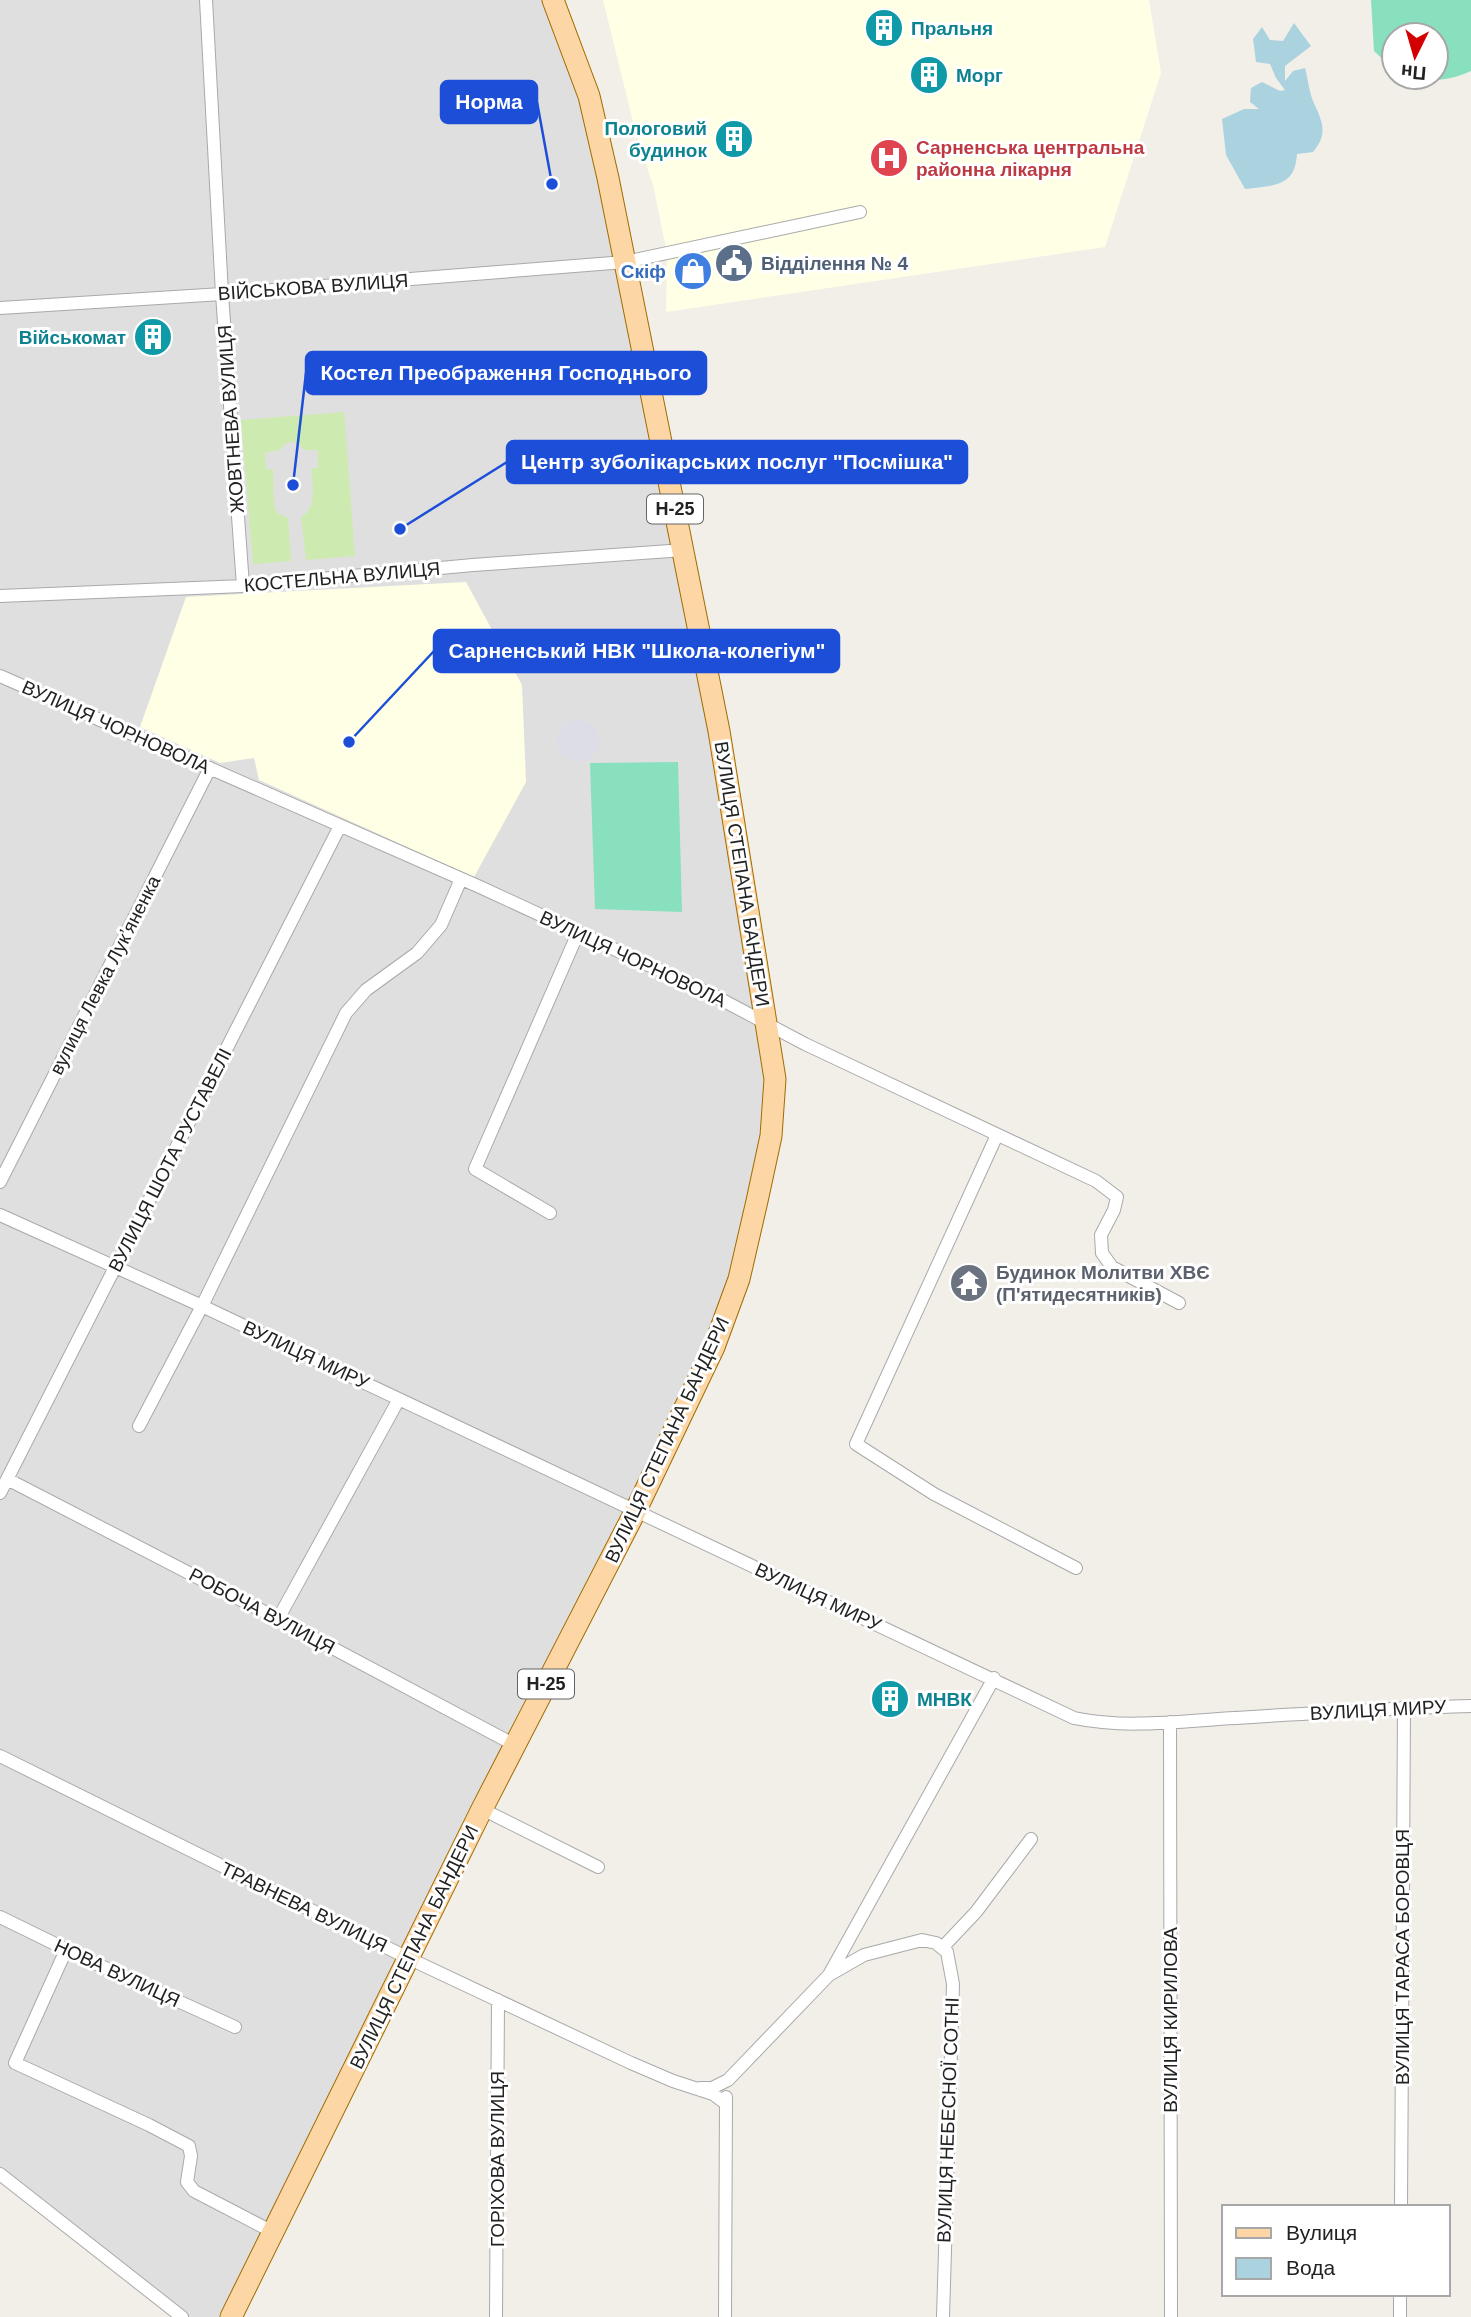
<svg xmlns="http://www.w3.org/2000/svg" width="1471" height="2317" viewBox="0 0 1471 2317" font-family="Arial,sans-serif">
	<rect width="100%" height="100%" fill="#f2efe9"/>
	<path fill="#e0dfdf" d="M0,0H553L589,96L775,1079L739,1279L231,2317H182L0,2174Z"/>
	<path fill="#ffffe5" d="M603,0H1149L1161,73L1105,247L666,312L667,253L653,185L635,130Z
		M466,582L522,685L526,782L474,877L259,780L254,758L220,763L140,727L186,597Z"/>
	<path fill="#cdebb0" d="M344,412L355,556L306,560L301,517C318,508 312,484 311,468H318V452L315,450H304C297,439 287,439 280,450L265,453L266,469H273L274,504L277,513L288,518L291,561L253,564L241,420Z"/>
	<path fill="#88e0be" d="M1371,0H1471V71C1453,79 1434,83 1415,77H1436V35H1394V70L1374,51Z
		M678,762L682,912L595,909L590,763Z"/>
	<path fill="#dddde8" d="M557 741a21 21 0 1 1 42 0a21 21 0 1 1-42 0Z"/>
	<path fill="#aad3df" d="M1294,23L1311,46L1285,66V81L1293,71L1305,68C1308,79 1309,91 1313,101C1322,121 1329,133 1313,152L1297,154C1295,188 1273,185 1245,189L1226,155L1222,119L1244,109H1259L1250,102L1251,88L1262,82L1280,91L1285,90L1276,78L1270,64L1256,62L1253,39L1262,27L1270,40L1283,41Z"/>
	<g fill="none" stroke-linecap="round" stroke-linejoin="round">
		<defs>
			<path id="minor" d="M206,0L222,294L243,586
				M0,308L222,294L625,262L860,212
				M0,596L243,586L473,565L684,550
				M0,676L480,887L711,994L805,1044L1096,1181L1117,1197L1114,1210L1101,1235L1102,1253L1112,1267L1179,1303
				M997,1135L856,1444L934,1494L1076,1568
				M0,1182L210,768
				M550,1213L475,1169L578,933
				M0,1215L202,1306L1074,1718C1126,1729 1182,1721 1235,1718C1314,1713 1392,1708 1471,1706
				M139,1426L202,1306L346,1013L366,990L417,953L441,925L461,879
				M7,1479L278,1619L515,1745
				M0,1493L340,826
				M278,1619L399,1399
				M1170,1722L1171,2317
				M0,1756L408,1958L631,2063L673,2081L713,2094L725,2103
				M482,1809L598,1867
				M0,1917L90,1961L235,2027
				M942,1948L976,1912L1031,1839
				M66,1950L15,2063L149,2125L189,2146L191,2156L187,2182L194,2191L273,2232
				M829,1975L864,1955L922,1940L936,1943L947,1952L953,1984L943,2317
				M700,2088H712L728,2080L829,1975L994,1678
				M0,2174L182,2317
				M1401,2207L1404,1707
				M496,2317L498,2000
				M725,2317L726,2097
				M1400,2317V2294"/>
			<path id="primary" d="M231,2317L482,1809L636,1510L714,1347L739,1279L757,1201L771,1136L775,1079L719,731L608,178L589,96L553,0"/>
		</defs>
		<use href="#minor" stroke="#a9a9a9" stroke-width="14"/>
		<use href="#primary" stroke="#a06b00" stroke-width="23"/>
		<use href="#minor" stroke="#fff" stroke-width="12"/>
		<use href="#primary" stroke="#fcd6a4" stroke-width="21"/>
	</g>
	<defs>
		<symbol id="building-disc" viewBox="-11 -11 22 22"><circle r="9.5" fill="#0f9aa8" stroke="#fff"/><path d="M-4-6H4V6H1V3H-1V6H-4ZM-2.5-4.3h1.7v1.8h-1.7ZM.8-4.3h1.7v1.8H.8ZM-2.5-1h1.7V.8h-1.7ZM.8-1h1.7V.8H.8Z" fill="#fff"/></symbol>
		<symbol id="hospital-disc" viewBox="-11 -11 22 22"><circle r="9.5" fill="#e0444e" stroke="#fff"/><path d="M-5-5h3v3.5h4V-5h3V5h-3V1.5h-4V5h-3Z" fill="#fff"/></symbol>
		<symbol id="civic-disc" viewBox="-11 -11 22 22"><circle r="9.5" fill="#5c6f8a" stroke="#fff"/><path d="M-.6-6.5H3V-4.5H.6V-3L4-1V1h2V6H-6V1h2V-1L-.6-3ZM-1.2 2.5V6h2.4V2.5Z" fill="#fff"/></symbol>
		<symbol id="shop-disc" viewBox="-11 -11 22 22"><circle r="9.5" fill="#3f7fe0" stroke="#fff"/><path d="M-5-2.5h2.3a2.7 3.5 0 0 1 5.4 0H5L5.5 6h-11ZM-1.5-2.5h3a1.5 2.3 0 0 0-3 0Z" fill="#fff"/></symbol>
		<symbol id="temple-disc" viewBox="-11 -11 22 22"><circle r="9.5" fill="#6b7280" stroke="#fff"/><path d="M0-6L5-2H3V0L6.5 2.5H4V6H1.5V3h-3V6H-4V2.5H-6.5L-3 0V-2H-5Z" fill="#fff"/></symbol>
	</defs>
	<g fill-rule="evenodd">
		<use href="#building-disc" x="862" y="6" width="44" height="44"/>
		<use href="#building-disc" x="907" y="53" width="44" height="44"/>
		<use href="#building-disc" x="712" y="117" width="44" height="44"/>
		<use href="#hospital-disc" x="867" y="136" width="44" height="44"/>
		<use href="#civic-disc" x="712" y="241" width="44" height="44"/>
		<use href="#shop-disc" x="671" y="249" width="44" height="44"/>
		<use href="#building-disc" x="131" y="315" width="44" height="44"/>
		<use href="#temple-disc" x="947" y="1261" width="44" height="44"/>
		<use href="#building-disc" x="868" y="1677" width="44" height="44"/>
	</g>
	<g text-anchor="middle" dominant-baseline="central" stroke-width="6" stroke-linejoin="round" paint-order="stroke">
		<g fill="#fff" stroke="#646464" stroke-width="2">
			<rect x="647" y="494.5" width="56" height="29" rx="5"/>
			<rect x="518" y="1669.5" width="56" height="29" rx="5"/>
		</g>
		<g font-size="18" font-weight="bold" fill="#222">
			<text x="675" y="509">Н-25</text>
			<text x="546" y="1684">Н-25</text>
		</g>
		<g font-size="19" font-weight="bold" fill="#0d838f" stroke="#fff" text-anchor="start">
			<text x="911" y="28">Пральня</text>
			<text x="956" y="75">Морг</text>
			<text x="707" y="128" text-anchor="end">Пологовий<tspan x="707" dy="22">будинок</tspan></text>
			<text x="126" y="337" text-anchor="end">Військомат</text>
			<text x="917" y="1699">МНВК</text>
		</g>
		<g font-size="19" font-weight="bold" fill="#be3a42" stroke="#fff" text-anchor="start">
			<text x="916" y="147">Сарненська центральна<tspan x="916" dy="22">районна лікарня</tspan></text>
		</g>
		<g font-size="19" font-weight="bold" fill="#4e5e75" stroke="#fff" text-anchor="start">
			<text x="761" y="263">Відділення № 4</text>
		</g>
		<g font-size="19" font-weight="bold" fill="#366cbe" stroke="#fff" text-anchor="end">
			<text x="666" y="271">Скіф</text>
		</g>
		<g font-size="19" fill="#222" stroke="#fff">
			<text transform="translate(313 287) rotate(-4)">ВІЙСЬКОВА ВУЛИЦЯ</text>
			<text transform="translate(231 419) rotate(-94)">ЖОВТНЕВА ВУЛИЦЯ</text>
			<text transform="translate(342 577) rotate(-5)">КОСТЕЛЬНА ВУЛИЦЯ</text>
			<text transform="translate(116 727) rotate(24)">ВУЛИЦЯ ЧОРНОВОЛА</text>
			<text transform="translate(742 874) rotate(81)">ВУЛИЦЯ СТЕПАНА БАНДЕРИ</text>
			<text transform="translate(633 959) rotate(25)">ВУЛИЦЯ ЧОРНОВОЛА</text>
			<text transform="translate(105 975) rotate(-63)">вулиця Левка Лукʼяненка</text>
			<text transform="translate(170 1160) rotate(-63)">ВУЛИЦЯ ШОТА РУСТАВЕЛІ</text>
			<text transform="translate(306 1355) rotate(25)">ВУЛИЦЯ МИРУ</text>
			<text transform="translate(667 1440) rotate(-65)">ВУЛИЦЯ СТЕПАНА БАНДЕРИ</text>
			<text transform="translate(818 1597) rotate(25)">ВУЛИЦЯ МИРУ</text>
			<text transform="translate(262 1611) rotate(28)">РОБОЧА ВУЛИЦЯ</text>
			<text transform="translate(1378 1710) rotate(-3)">ВУЛИЦЯ МИРУ</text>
			<text transform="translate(304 1907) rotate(26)">ТРАВНЕВА ВУЛИЦЯ</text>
			<text transform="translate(414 1947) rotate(-64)">ВУЛИЦЯ СТЕПАНА БАНДЕРИ</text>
			<text transform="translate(1402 1957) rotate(-90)">ВУЛИЦЯ ТАРАСА БОРОВЦЯ</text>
			<text transform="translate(117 1973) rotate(25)">НОВА ВУЛИЦЯ</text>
			<text transform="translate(1170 2020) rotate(-90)">ВУЛИЦЯ КИРИЛОВА</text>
			<text transform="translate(948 2120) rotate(-88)">ВУЛИЦЯ НЕБЕСНОЇ СОТНІ</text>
			<text transform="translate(497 2159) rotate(-90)">ГОРІХОВА ВУЛИЦЯ</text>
		</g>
		<g font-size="19" font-weight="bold" fill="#5b616d" stroke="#fff" text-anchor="start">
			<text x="996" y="1272">Будинок Молитви ХВЄ<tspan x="996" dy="22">(П'ятидесятників)</tspan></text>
		</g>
	</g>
	<path fill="none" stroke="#1d4ed8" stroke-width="2.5" d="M552 184L537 102M293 485L306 373M400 529L507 462M349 742L434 651"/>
	<g fill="#1d4ed8" stroke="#fff" stroke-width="2.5">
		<circle cx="552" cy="184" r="7"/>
		<circle cx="293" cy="485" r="7"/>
		<circle cx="400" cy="529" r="7"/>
		<circle cx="349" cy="742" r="7"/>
	</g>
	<g fill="#1d4ed8" stroke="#1d4ed8" stroke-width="2.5">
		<rect x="441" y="81" width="96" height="42" rx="7"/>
		<rect x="306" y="352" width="400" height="42" rx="7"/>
		<rect x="507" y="441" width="460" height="42" rx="7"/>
		<rect x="434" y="630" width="405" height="42" rx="7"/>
	</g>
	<g font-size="21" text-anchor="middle" font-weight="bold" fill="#fff">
		<text x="489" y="109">Норма</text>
		<text x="506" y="380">Костел Преображення Господнього</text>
		<text x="737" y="469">Центр зуболікарських послуг "Посмішка"</text>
		<text x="637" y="658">Сарненський НВК "Школа-колегіум"</text>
	</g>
	<rect x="1222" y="2205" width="228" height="91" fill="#ffffff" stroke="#a7a7a7" stroke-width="2"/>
	<rect x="1236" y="2228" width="35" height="10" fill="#fcd6a4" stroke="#a7a7a7" stroke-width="2"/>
	<text x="1286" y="2240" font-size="21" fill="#222222">Вулиця</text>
	<rect x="1236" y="2258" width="35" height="21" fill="#aad3df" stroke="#a7a7a7" stroke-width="2"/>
	<text x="1286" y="2275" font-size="21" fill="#222222">Вода</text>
	<g transform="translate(1415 56) rotate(185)"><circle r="33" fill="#ffffff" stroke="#a7a7a7" stroke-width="2"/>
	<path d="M0-5L12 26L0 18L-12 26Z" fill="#d40000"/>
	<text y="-10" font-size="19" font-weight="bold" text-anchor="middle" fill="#222222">Пн</text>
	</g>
</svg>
